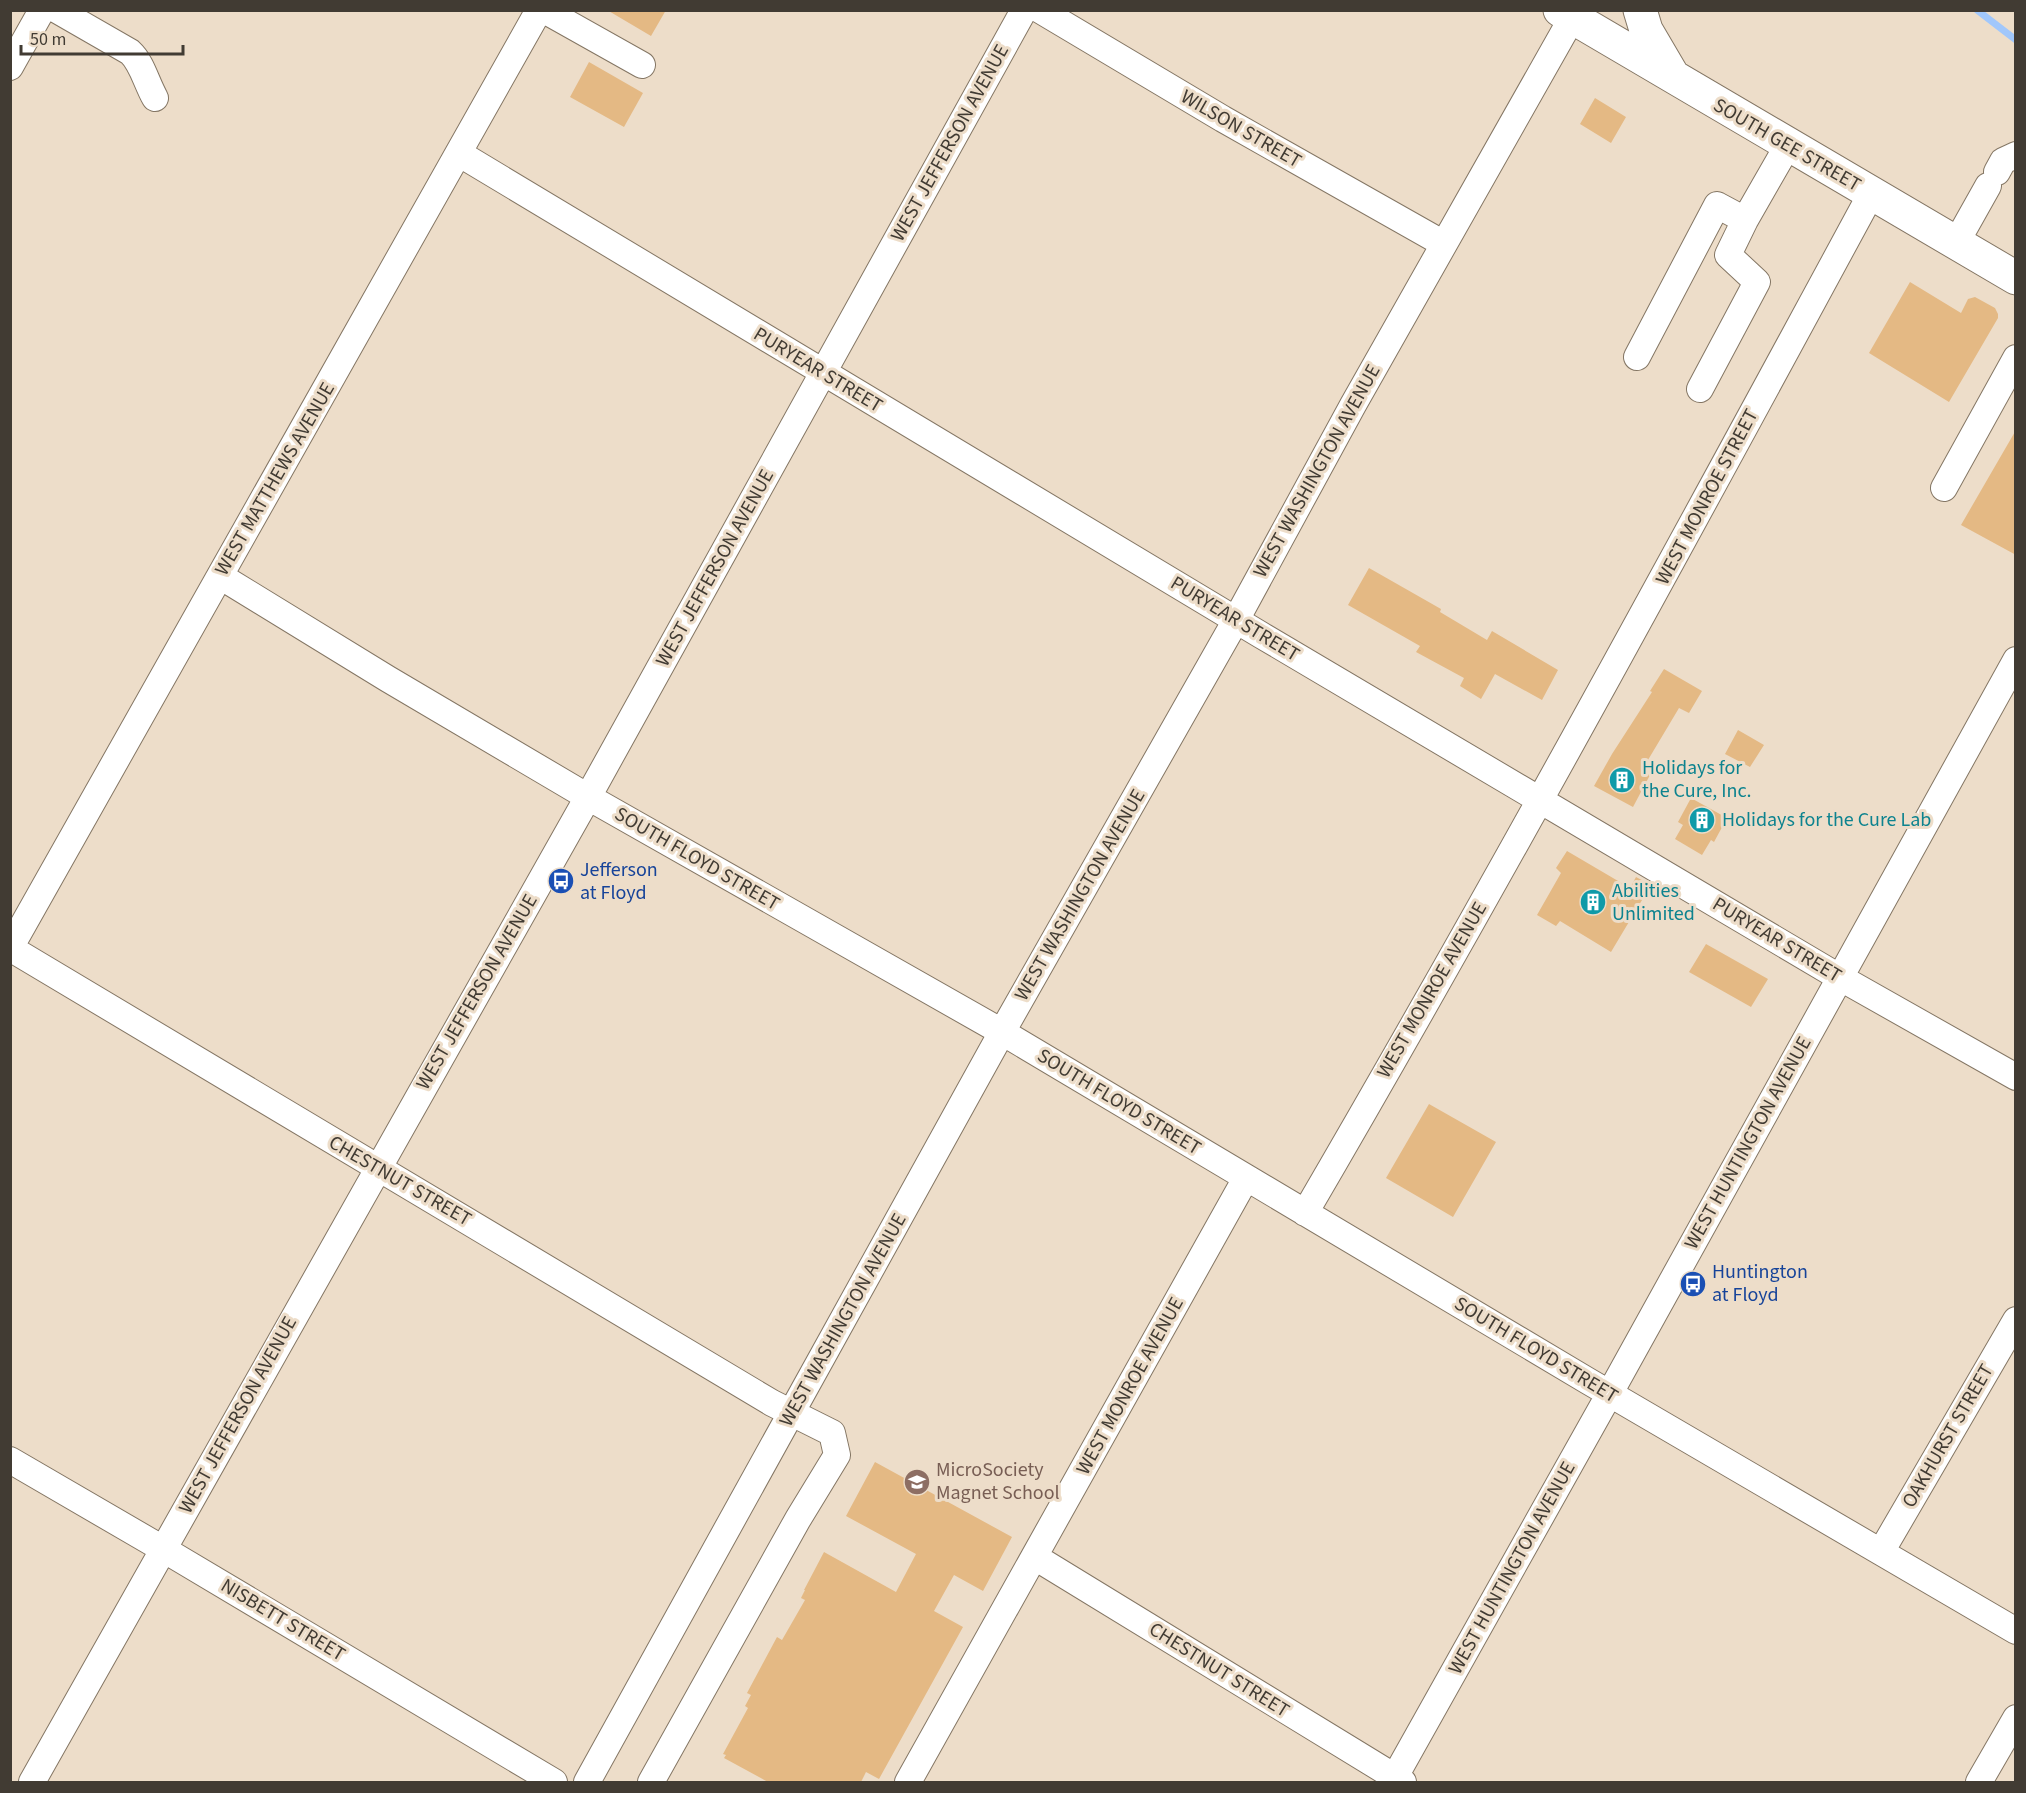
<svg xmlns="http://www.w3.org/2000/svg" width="2026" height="1793" viewBox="0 0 2026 1793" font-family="'Source Sans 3',sans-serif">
	<rect width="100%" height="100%" fill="#edddc9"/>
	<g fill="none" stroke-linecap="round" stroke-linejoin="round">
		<path stroke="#a1c7fb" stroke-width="7" d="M1977,10L2016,40"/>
	</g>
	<path fill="#e4b984" d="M607,10H666L651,36Z
		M589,62L643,93L624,127L570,97Z
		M1595,98L1626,117L1611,143L1580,124Z
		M1910,282L1961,313L1968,299L1975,297L1995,308L1998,314V318L1949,402L1869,353Z
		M2016,430V555L1961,525Z
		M1369,568L1441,609L1440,612L1487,640L1492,631L1558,670L1542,700L1495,674L1481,699L1460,686L1464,678L1416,652L1420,646L1348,605Z
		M1664,669L1702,691L1689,713L1679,708L1642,770L1650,775L1633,807L1594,786L1612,754L1652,692L1650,691Z
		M1738,730L1764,745L1750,767L1725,754Z
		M1691,798L1727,818L1714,842L1711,840L1702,855L1675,839L1683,825L1678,822Z
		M1567,851L1630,888L1636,877L1651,885L1611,952L1560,921L1556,926L1537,915L1561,873L1556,868Z
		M1706,944L1768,979L1751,1007L1689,972Z
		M1429,1104L1496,1142L1453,1217L1386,1178Z
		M875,1462L1012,1537L983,1591L954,1575L934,1611L963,1627L879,1779L866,1772L861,1782H768L724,1758L726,1755L723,1754L748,1708L745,1706L751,1695L747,1693L777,1637L782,1640L805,1600L801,1598L805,1590H804L824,1552L896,1592L916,1554L846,1516Z"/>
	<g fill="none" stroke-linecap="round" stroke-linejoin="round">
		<defs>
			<path id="minor" d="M57,10L130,52C142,63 146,82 155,98
				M544,10L642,65
				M1040,10L1223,119L1444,244
				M10,67L42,10
				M460,154L1261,635L1839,977L2016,1077
				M1997,172L2003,161L2016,155
				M1956,243L1988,186
				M1637,357L1717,205L1745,220L1788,145
				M1700,389L1757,282L1728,255L1745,220
				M1944,488L2016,358
				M220,576L388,679L588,797L1002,1032L1588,1381L2016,1631
				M10,948L772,1403L832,1433L837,1455L798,1519L651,1782
				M10,948L539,10
				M1305,1213C1501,877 1686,536 1871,194
				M10,1460L163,1549L554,1782
				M1881,1552L2016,1320
				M1035,1557L1403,1782
				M32,1782L588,797L1024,10
				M587,1782L1002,1032L1236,620L1353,405L1572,18
				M908,1782L1246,1178
				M1392,1782L1610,1393L2016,660
				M1979,1782L2016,1718"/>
			<path id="major" d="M1560,10L2016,278
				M1640,10L1646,30L1673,76"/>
		</defs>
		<use href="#minor" stroke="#847664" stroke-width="28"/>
		<use href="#major" stroke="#847664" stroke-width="35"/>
		<use href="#minor" stroke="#fff" stroke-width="26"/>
		<use href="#major" stroke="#fff" stroke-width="33"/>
	</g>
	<defs>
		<symbol id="building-disc" viewBox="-11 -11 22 22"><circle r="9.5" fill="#0f9aa8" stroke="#edddc9"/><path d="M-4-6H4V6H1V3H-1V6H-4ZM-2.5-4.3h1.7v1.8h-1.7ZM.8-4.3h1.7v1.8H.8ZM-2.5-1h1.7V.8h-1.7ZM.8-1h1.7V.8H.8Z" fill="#fff"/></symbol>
		<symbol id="bus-disc" viewBox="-11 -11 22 22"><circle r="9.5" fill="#1a4fb4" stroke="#edddc9"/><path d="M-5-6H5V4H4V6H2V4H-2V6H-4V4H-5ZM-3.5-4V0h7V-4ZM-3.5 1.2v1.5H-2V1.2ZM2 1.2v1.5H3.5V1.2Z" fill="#fff"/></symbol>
		<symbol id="school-disc" viewBox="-11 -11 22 22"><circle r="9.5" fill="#8d6e63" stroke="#edddc9"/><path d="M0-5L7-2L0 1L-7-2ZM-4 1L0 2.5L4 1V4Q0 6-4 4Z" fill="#fff"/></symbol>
	</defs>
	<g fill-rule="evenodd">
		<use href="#building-disc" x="1607" y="765" width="30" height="30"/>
		<use href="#building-disc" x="1687" y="805" width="30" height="30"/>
		<use href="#bus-disc" x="546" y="866" width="30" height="30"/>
		<use href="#building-disc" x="1578" y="887" width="30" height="30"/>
		<use href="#bus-disc" x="1678" y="1269" width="30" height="30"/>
		<use href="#school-disc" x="902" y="1467" width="30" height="30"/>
	</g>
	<g text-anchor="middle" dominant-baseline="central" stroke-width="6" stroke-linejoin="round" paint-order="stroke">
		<g font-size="20" fill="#413b33" stroke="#edddc9">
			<text transform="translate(1241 129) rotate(30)">WILSON STREET</text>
			<text transform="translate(950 143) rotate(-61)">WEST JEFFERSON AVENUE</text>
			<text transform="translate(1787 145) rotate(30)">SOUTH GEE STREET</text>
			<text transform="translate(818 370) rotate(31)">PURYEAR STREET</text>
			<text transform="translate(1317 471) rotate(-61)">WEST WASHINGTON AVENUE</text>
			<text transform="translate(275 479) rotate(-60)">WEST MATTHEWS AVENUE</text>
			<text transform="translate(1707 497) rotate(-62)">WEST MONROE STREET</text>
			<text transform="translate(715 568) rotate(-61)">WEST JEFFERSON AVENUE</text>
			<text transform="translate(1235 619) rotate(31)">PURYEAR STREET</text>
			<text transform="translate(697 859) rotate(30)">SOUTH FLOYD STREET</text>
			<text transform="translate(1080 895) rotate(-60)">WEST WASHINGTON AVENUE</text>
			<text transform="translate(1777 940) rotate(31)">PURYEAR STREET</text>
			<text transform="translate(1432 990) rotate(-60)">WEST MONROE AVENUE</text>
			<text transform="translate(477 992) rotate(-60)">WEST JEFFERSON AVENUE</text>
			<text transform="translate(1119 1102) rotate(31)">SOUTH FLOYD STREET</text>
			<text transform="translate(1748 1143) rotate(-61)">WEST HUNTINGTON AVENUE</text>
			<text transform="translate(400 1181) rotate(30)">CHESTNUT STREET</text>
			<text transform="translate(843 1320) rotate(-61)">WEST WASHINGTON AVENUE</text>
			<text transform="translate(1536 1350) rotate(31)">SOUTH FLOYD STREET</text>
			<text transform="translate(1130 1386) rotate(-61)">WEST MONROE AVENUE</text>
			<text transform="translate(238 1415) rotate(-61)">WEST JEFFERSON AVENUE</text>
			<text transform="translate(1948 1436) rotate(-60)">OAKHURST STREET</text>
			<text transform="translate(1512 1568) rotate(-61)">WEST HUNTINGTON AVENUE</text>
			<text transform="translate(283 1620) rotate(31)">NISBETT STREET</text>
			<text transform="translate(1219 1670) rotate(32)">CHESTNUT STREET</text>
		</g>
		<g font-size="20" fill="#0d838f" stroke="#edddc9" text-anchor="start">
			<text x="1642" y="768">Holidays for<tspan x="1642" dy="23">the Cure, Inc.</tspan></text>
			<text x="1722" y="820">Holidays for the Cure Lab</text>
			<text x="1612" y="891">Abilities<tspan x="1612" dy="23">Unlimited</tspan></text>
		</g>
		<g font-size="20" fill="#164399" stroke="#edddc9" text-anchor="start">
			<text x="580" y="870">Jefferson<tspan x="580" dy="23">at Floyd</tspan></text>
			<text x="1712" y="1272">Huntington<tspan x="1712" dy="23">at Floyd</tspan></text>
		</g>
		<g font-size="20" fill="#785e54" stroke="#edddc9" text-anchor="start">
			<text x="936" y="1470">MicroSociety<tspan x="936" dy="23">Magnet School</tspan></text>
		</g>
	</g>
	<rect width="2026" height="1793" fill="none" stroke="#413b33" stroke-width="24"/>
	<path d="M21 45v9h162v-9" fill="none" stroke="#413b33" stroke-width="3"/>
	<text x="30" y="45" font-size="18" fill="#413b33" stroke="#edddc9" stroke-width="4.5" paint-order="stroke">50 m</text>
</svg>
